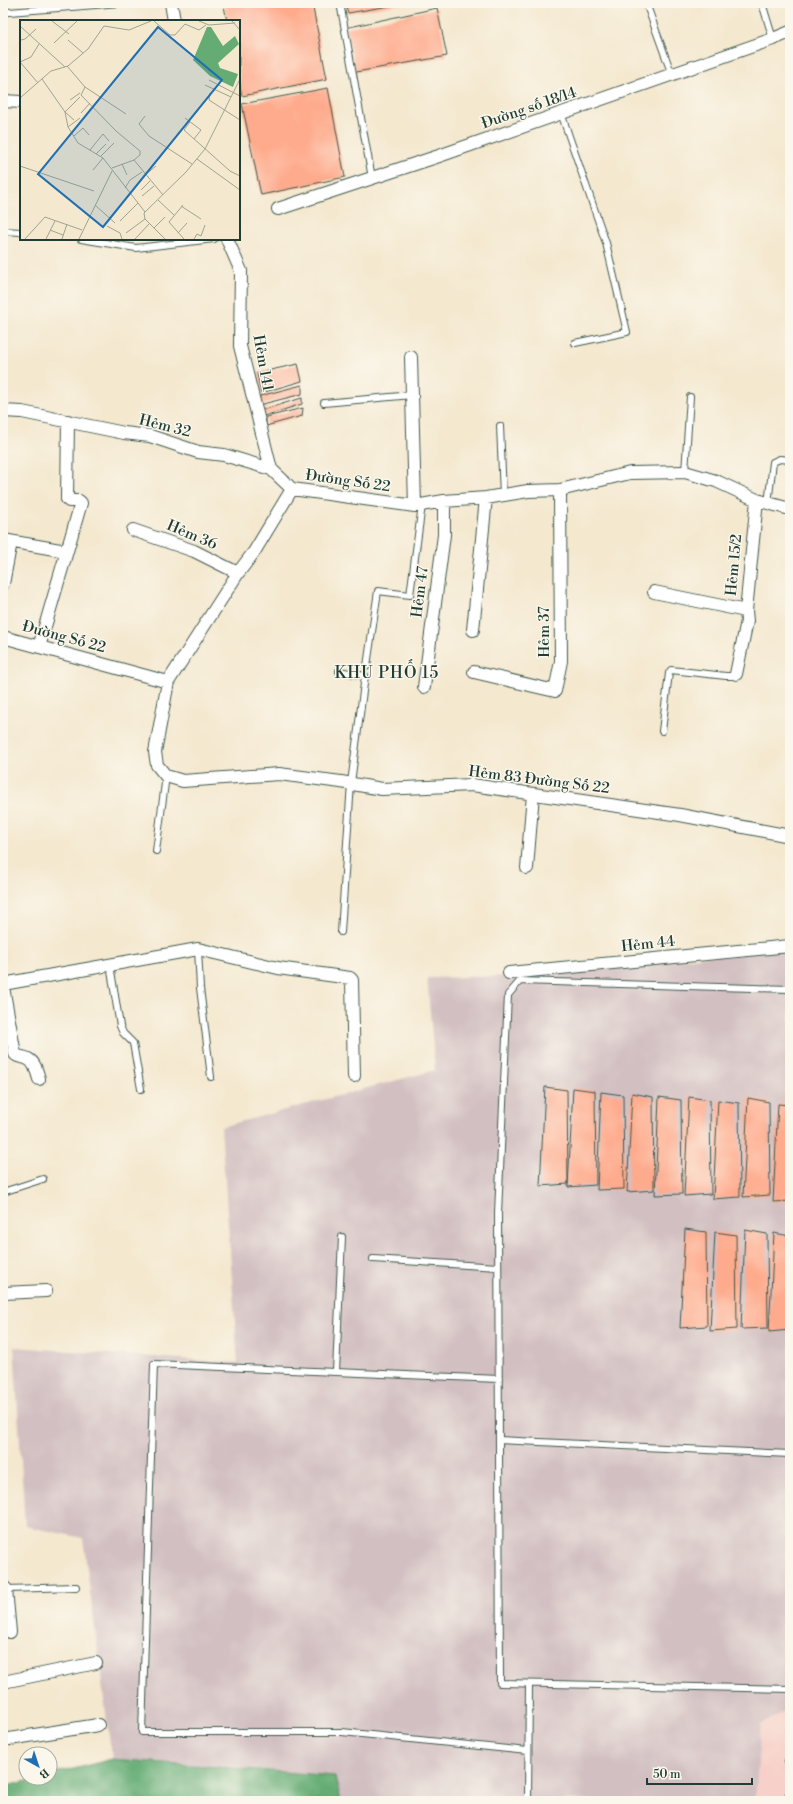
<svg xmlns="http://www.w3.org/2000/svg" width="793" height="1804" viewBox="0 0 793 1804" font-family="'Libre Bodoni',serif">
	<rect width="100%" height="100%" fill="#fbf7ec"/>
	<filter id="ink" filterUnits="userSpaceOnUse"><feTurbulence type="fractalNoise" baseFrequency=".025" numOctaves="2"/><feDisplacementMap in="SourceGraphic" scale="8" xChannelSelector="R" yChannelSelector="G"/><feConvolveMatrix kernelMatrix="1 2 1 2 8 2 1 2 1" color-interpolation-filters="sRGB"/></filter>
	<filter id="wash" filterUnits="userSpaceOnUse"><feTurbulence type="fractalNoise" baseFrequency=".012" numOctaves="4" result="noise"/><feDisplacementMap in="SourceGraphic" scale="16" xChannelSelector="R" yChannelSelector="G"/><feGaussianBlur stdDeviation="0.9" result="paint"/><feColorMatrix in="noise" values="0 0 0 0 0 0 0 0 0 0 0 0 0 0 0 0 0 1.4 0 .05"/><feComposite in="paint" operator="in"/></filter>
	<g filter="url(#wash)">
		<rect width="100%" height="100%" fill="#f4e8cf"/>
		<path fill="#f7d1c9" d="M790,1708V1801H755L761,1725Z"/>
		<path fill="#d2bfc1" d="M790,948V1708L761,1725L755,1801H341L334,1776L112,1759L83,1538L25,1526L14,1347L238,1363L221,1127L435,1070L427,978L509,976Z"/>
		<path fill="#64ac73" stroke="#427454" d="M112,1759L335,1776L341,1801H3V1787L38,1778H50V1775Z"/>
		<g id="blocks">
			<path fill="#feaa8c" d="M238,3H312L327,79L242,96L239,79V21H227L224,6Z
				M345,3H401V4L348,13Z
				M437,8L447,56L356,72L345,28Z
				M328,88L345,177L261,195L242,104Z
				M298,364L302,381L261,393L257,373Z
				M302,385V394L259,405L260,396Z
				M302,398V404L264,416L262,410Z
				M303,408L302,416L266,426V417Z
				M545,1087L567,1090L568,1184L540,1186Z
				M573,1088L595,1091L596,1185L568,1187Z
				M601,1092L623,1095L624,1189L597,1190Z
				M632,1093L653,1097L654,1190L627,1192Z
				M659,1097L681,1100L682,1194L655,1195Z
				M689,1097L710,1100L711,1194L684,1196Z
				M748,1098L769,1102L770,1195L743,1197Z
				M718,1100L739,1103L740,1197L713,1199Z
				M778,1104L790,1105V1201L773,1202Z
				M685,1229L706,1232L707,1326L680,1328Z
				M745,1230L767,1234L768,1328L741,1329Z
				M715,1232L736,1235L737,1329L710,1331Z
				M774,1233L790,1236V1330L769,1332Z
				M790,1783V1800L784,1797Z"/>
		</g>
	</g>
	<g filter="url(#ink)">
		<use href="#blocks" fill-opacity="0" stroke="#3f574b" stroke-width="1"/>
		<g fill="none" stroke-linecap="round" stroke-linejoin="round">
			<defs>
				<path id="service" d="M340,3L372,178
					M646,3L672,75
					M762,3L773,39
					M9,12L120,3
					M561,113L606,243L627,332L575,343
					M3,231L21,232
					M81,239L136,248L214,239
					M324,403L412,395
					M500,426L503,495
					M685,472L690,397
					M768,504L773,462L780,459L790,460
					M367,666L378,591L410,595L422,505
					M339,671L365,676L351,783L341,932
					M662,731L669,673L671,670L726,676H733L736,674
					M156,851L166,776
					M198,949L200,988L211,1077
					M110,965L120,1026L123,1033L133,1043L141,1089
					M790,989L520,981L508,995L498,1213L500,1683L790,1689
					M3,1192L43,1179
					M373,1259L498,1267
					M336,1372L342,1237
					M499,1379L154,1364L142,1732H342L528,1751
					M499,1440L790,1454
					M6,1589L76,1587
					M788,1761L790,1758
					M528,1801L529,1684"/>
				<path id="minor" d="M171,3L174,21
					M3,101L21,102
					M278,209L439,156L773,39L790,32
					M227,239L241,271L240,346L271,469
					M411,357L415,506
					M3,411L22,412L124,433L150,436L198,452L224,455L271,469L292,489
					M292,489L415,506L444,501L486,498L528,491L560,490L630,473L685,472L716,481L757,500L790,509
					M133,530L194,551L238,573
					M3,540L66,551
					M3,584L11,542
					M654,592L746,611L757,500
					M473,630L486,498
					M3,637L168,682L238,573L254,552L292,489
					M39,647L81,503L79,501H69L67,499L68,421
					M474,672L555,691L561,661L560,490
					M736,674L747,621L746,611
					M168,682L155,752L157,765L166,776L183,781L279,774L341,782L382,789L472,785L680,815L790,836
					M424,687L444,535V501
					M527,868L533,794
					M509,973L790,946
					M3,984L198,949L278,968L350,978L352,980L354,1076
					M3,987L15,1054C19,1058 23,1056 28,1059C35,1062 37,1072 39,1079
					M3,1293L46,1291
					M3,1586L6,1589L10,1632
					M3,1682L96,1663
					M3,1740L98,1725"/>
			</defs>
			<use href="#service" stroke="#3f574b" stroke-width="8"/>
			<use href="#minor" stroke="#3f574b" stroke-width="14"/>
			<use href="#service" stroke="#fff" stroke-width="6"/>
			<use href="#minor" stroke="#fff" stroke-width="12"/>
		</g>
	</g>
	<g text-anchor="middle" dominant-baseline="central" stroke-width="3" stroke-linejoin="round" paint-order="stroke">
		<g font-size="15" fill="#1f3d34" stroke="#fbf7ec">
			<text transform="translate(529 108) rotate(-19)">Đường số 18/14</text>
			<text transform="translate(263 363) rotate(80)">Hẻm 141</text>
			<text transform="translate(165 426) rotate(14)">Hẻm 32</text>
			<text transform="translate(348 481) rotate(8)">Đường Số 22</text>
			<text transform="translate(192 535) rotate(23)">Hẻm 36</text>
			<text transform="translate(734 565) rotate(-85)">Hẻm 15/2</text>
			<text transform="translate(420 592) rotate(-83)">Hẻm 47</text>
			<text transform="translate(544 632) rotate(-90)">Hẻm 37</text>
			<text transform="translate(64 637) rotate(15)">Đường Số 22</text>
			<text transform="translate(539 780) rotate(7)">Hẻm 83 Đường Số 22</text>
			<text transform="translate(648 944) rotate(-6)">Hẻm 44</text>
		</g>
		<g font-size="16" letter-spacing="1" fill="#1f3d34" stroke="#fbf7ec">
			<text x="387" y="673">KHU PHỐ 15</text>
		</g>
	</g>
	<g transform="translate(20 20)">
		<rect width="220" height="220" fill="#f4e8cf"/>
		<path d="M187,7H191L203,26L215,16L219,24L198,43L200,48L218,54L213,67L190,56L173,40Z" fill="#64ac73"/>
		<path fill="none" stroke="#9fa491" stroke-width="1" d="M32,1L49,14M134,1L150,15H155L165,4L179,10L186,5M179,1L189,5L215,3M212,1L220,10M0,6L45,47M1,20L5,19L16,9M48,20L63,33M34,23L57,1M0,42L18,63M0,42L11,37L19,24M47,46L65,67L106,94M22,59L45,92L48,107L58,123L83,138L125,192M189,60L220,76M185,65L211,77M65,67L61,75L96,111L120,131V135L114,140M190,73L189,80L220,100M0,78L31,51L48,46L68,29L84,6L109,10L131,1M50,80L60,73M61,93L70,83M125,96L119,104L129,116L172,144M165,98L181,110L174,119M54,100L45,92L60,77M170,102L164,110L210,151L220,156M48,107L60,98M54,116L63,108L69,115M70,130L83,114L89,121M76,134L86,124M80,137L94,123M177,139L220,170M102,144L107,155M0,146L74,171M92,148L114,140L143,175M73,150L83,138M125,155L136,146M105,168L110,160L122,152M121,170L130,161M122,176L134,166M138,180L154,195M75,185L95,203M163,185L149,202L164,219M161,186L181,199M100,201L118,183M87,206L100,213L102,219M134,208L145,197M30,210L43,215M106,213L125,199M158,213L167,203M5,219L25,197L62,210M26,219L35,201M42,219L47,204M59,219L92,151M115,219L129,204M145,219L125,199L124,193L166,152L185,129L220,59M174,219L177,214L181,216L185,205"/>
		<path fill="#1f6fb2" fill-opacity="0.15" stroke="#1f6fb2" stroke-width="2" d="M138,7L202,60L83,207L18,154Z"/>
		<rect width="220" height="220" fill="none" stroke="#1f3d34" stroke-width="2"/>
	</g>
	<rect width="793" height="1804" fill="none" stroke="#fbf7ec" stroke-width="16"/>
	<g transform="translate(38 1766) rotate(141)"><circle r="19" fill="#fbf7ec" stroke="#a3ada2"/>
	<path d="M0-3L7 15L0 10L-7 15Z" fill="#1f6fb2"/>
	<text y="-6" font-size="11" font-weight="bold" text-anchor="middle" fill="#1f3d34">B</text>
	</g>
	<path d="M647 1778v6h105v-6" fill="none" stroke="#1f3d34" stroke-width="2"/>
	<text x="653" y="1778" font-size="12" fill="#1f3d34" stroke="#fbf7ec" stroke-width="3" paint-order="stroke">50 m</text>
</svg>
